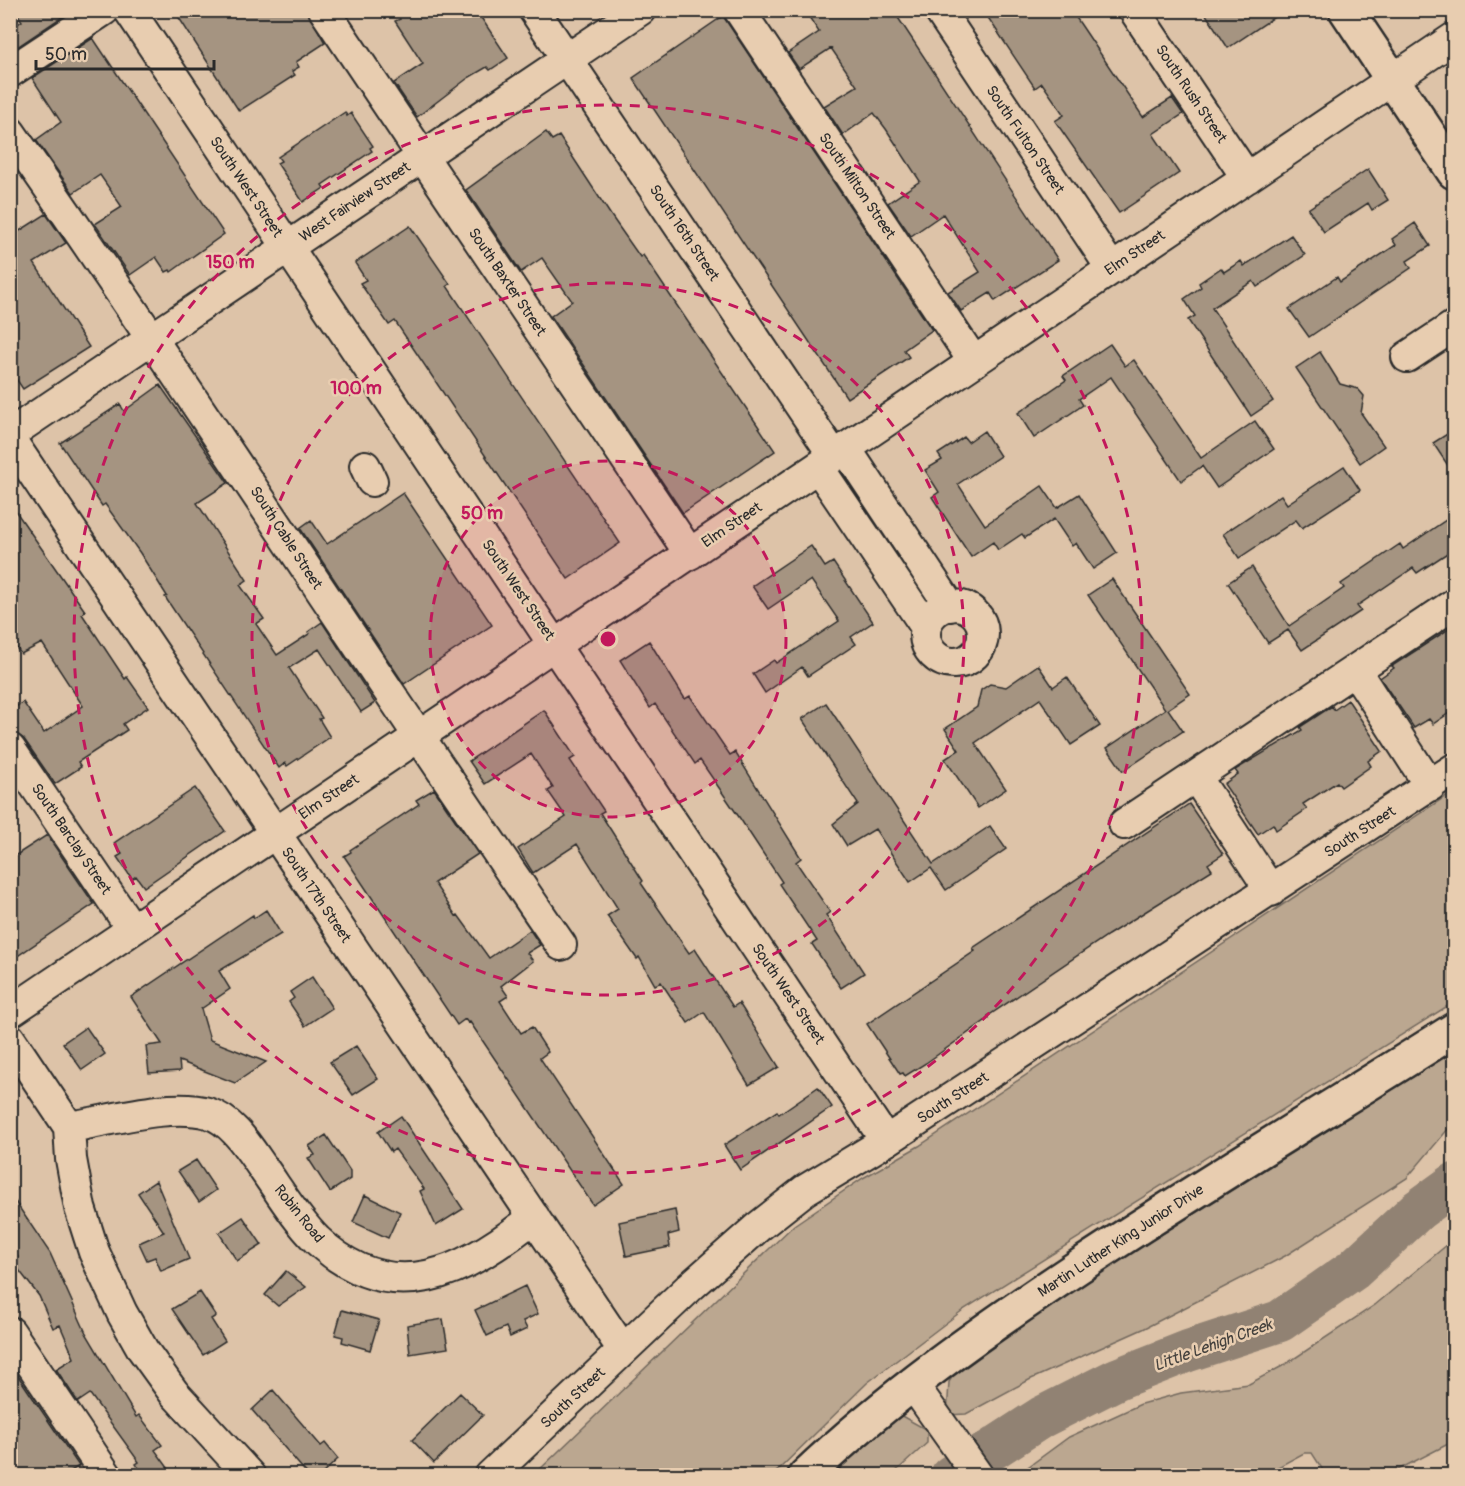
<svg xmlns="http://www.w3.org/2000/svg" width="1465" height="1486" viewBox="0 0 1465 1486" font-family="Pangolin,sans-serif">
	<rect width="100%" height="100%" fill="#ddc3a8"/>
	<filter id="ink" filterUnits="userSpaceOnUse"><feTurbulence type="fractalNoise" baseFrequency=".0167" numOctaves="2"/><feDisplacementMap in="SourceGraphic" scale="12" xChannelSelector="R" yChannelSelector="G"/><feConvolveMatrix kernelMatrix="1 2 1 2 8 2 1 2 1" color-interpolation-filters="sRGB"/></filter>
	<g filter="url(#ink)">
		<path fill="#bba790" stroke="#73695e" stroke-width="1.5" d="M1454,791V1002L963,1310L867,1383L773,1475H534L794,1225L863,1178L919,1146Z
			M1454,1051V1122L1407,1178L1285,1256L1143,1329L1029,1380L966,1414L947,1415L949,1382L956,1371L1020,1323Z
			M1454,1239V1441L1388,1475H1326L1312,1453H1304L1263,1475H1017L1069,1437L1141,1404L1181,1393L1249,1384L1286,1364L1375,1305Z
			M898,1414L927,1430V1443L892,1475L821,1476Z"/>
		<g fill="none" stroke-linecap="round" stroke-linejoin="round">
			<path stroke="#918273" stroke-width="42" d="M951,1476L1042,1417L1117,1379L1188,1351L1280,1321L1353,1270L1418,1210L1454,1184"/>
		</g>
		<path fill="#a59481" stroke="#2b2b2b" stroke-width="1.5" d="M15,10H72L17,47L10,38V29L22,21Z
			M174,10H307L325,43L296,62L299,67L292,71L295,75L239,111Z
			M395,10H476L508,58L490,70L487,67L468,78L417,117L394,83L423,64L395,21L400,19Z
			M819,10H893L1058,260L995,301L990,293L961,311L948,292L980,272L943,214L911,236L888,203L920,181L886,129L874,113L843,135L824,106L857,86L831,48L799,69L788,53L819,32L809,17Z
			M983,10H1071L1143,117L1172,98L1183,114L1153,134L1179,173L1119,213L1055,121L1064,115L1042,83L1035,88Z
			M1203,10H1285L1228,48Z
			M723,16L932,330L904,350L909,357L847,398L633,78Z
			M93,38L224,234L171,272L170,270L166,272L156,257L130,275L95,224L122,207L100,175L73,193L36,140L61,122L32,78Z
			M345,112L347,116L351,113L373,146L370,148L372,151L322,185L324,188L303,202L277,163L281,161L278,157Z
			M546,132L552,140L559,136L612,217L640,257L643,255L653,270L775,451L683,513L551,316L572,301L542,258L521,272L466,190Z
			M1368,169L1388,200L1372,210L1368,203L1324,232L1308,209Z
			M46,214L66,243L34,263L89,347L23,389L10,370V237Z
			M1415,223L1430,246L1407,261L1411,268L1309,337L1289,309L1337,277L1340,282L1396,245L1392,239Z
			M410,226L450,284L447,286L620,543L568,579L395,321L389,325L360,283L366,280L355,263Z
			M1291,235L1305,255L1257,287L1253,281L1212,308L1273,401L1251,416L1188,320L1195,316L1184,299L1201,287L1199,283L1221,268L1224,272L1241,261L1244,266Z
			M1110,344L1125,366L1134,360L1201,458L1255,421L1274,449L1217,488L1202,466L1181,481L1111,377L1079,399L1083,405L1034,438L1018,413L1066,380L1063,376Z
			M1320,352L1340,384L1358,389L1364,396L1361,413L1384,446L1360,463L1296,368Z
			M160,385L228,483L197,503L247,580L240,585L264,619L256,624L277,655L309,634L308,632L322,622L375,703L361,712L319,649L289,668L322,718L319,719L330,737L287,766L285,763L279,768L165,597L167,596L140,553L105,504L102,506L60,443L120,404L124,411Z
			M1455,429V476L1433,443Z
			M984,431L1000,456L958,484L985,525L1042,486L1057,508L1079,494L1117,553L1093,569L1076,543L1072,546L1054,519L1025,538L1022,534L998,550L993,542L971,557L932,497L939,492L925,470L942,460L938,454L964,437L968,442Z
			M1344,466L1360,490L1302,528L1296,520L1239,558L1223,534L1281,495L1287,504Z
			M403,493L492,625L404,684L300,528L311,520L327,544Z
			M10,503L85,611L82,614L125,679L127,677L148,707L123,724L127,730L78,762L81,767L55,784L24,739L10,729V711L23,702L44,733L83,706L42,643L21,654L10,639Z
			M1455,514V548L1417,573L1413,568L1357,606L1361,611L1302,650L1288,630L1268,643L1228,583L1252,567L1289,626L1344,588L1341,584L1400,544L1403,549Z
			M811,546L825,567L833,562L873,622L851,637L856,644L808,676L802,667L765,693L753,674L774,660L776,663L839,621L811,580L768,609L752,586Z
			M1112,579L1190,694L1168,709L1183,731L1123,771L1107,748L1165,709L1088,595Z
			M1455,625V709L1433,724L1429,719L1414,728L1380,678L1394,668L1392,666Z
			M649,641L685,699L690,696L730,755L735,752L801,858L796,862L830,912L826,915L864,973L841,988L812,944L817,941L779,884L782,882L739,817L700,760L695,764L655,704L650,708L620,660Z
			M1038,665L1053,687L1067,677L1100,726L1071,745L1040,699L975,743L1006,789L978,808L945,759L959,750L945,729L977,707L981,690L990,684L1006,687Z
			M1348,700L1382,751L1368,761L1371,766L1341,787L1337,782L1303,804L1307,809L1276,830L1273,824L1258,834L1224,784L1238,774L1235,770L1302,730L1300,727L1332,706L1334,710Z
			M826,703L933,864L990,826L1006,849L946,890L931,868L910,882L875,829L847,846L833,824L858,804L802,719Z
			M544,710L575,757L570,760L604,811L600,813L643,881L641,883L689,953L695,949L733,1007L739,1003L779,1067L749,1085L704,1012L688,1023L661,982L655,985L639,957L637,959L607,916L618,909L577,844L533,873L518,849L566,817L548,791L553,788L531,754L485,784L469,761Z
			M195,788L225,831L144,887L136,876L132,879L117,857L122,854L114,843Z
			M434,789L478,854L434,883L456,916L458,915L489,958L530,930L540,945L527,953L533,961L501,986L508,996L500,1001L521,1033L532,1027L548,1052L540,1058L624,1184L593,1205L470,1022L468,1023L465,1019L457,1025L344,856L351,852L350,850L419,804L416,800Z
			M1189,804L1223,854L1208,864L1212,870L1108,935L988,1016L989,1018L926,1063L905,1076L903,1073L900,1074L867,1024L975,951L973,948Z
			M47,835L94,904L10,961V859Z
			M266,910L281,934L219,971L230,989L201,1009L210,1040L266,1062L235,1083L179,1061L180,1071L149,1073L146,1046L162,1044L131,997L253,915L254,918Z
			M312,977L332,1008L305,1026L289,1002L294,998L290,992Z
			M86,1027L105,1054L82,1070L63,1043Z
			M356,1046L378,1079L353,1095L330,1062Z
			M818,1087L832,1107L740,1170L724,1145L777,1111L779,1114Z
			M401,1116L463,1209L436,1226L420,1191L424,1189L395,1149L391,1152L378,1132Z
			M326,1135L350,1171V1179L330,1192L308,1158L315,1155L309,1146Z
			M196,1160L216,1190L199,1202L178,1171Z
			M156,1181L189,1259L161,1271L155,1257L147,1260L139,1243L164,1232L138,1193Z
			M10,1194L50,1253L86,1333L136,1417L139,1415L162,1445L155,1450L174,1476H144L136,1464L139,1462L90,1394L78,1402L56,1369L74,1358L60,1325L53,1328L39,1296L12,1261L18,1257L10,1246Z
			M365,1195L400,1212L388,1238L353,1222Z
			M675,1210L679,1232L668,1235L670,1247L626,1256L619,1222Z
			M243,1217L262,1245L237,1261L219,1233Z
			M286,1271L306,1287L278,1306L265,1295Z
			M525,1286L538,1314L523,1321L527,1329L510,1337L506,1327L487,1336L475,1310Z
			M200,1292L216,1316L211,1319L225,1341L203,1355L172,1309Z
			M342,1310L379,1320L370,1350L342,1342L343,1337L335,1335Z
			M443,1319L448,1348L410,1354L407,1325Z
			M10,1364L79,1466L63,1476H10Z
			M273,1390L321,1446L325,1443L338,1459L320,1476H309L252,1410Z
			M460,1393L483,1415L434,1463L412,1440Z"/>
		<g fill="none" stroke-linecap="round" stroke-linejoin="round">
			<defs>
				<path id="minor" d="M129,10L886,1141
					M324,10L690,554
					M534,10L834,456
					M739,10L974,362
					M939,10L1112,269
					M1134,10L1247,178
					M10,72L104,10
					M10,132C198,401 375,676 561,945
					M1407,357L1454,326
					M10,434L640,10
					M10,439L623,1350
					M846,449L950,606
					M365,466L372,481
					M818,467L926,627
					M925 634a29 29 0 1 1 58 0a29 29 0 1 1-58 0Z
					M1355,670L1430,786
					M10,749L132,929
					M1196,777L1271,891
					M1124,824L1454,604
					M10,1012L1454,38
					M10,1039L69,1127L71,1159L80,1208L94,1252L122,1313L143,1350L174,1393L250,1476
					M69,1127C109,1121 170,1102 208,1113C234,1121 250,1150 265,1171C281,1194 297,1220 317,1240C392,1311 466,1272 534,1217
					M10,1332L107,1476
					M912,1383L978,1476
					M490,1476L691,1286L758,1227L805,1190L886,1141L1454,769"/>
				<path id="major" d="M1346,10L1454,172
					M805,1476C889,1396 982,1331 1078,1267C1202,1185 1329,1109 1454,1030"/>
			</defs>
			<use href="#minor" stroke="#2b2b2b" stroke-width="34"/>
			<use href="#major" stroke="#2b2b2b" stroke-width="38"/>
			<use href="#minor" stroke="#e8cdb0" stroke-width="30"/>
			<use href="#major" stroke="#e8cdb0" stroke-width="33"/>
		</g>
	</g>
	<circle cx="608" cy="639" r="178" fill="#c2185b" fill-opacity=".12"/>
	<g fill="none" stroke="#c2185b" stroke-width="3" stroke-dasharray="10 8">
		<circle cx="608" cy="639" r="178"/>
		<circle cx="608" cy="639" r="356"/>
		<circle cx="608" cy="639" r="534"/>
	</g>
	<g text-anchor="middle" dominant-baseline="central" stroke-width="5" stroke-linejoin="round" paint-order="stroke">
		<g font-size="15" fill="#2b2b2b" stroke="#e8cdb0">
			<text transform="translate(1191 94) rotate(56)">South Rush Street</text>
			<text transform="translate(1025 140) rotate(56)">South Fulton Street</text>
			<text transform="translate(857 186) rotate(56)">South Milton Street</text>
			<text transform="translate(246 187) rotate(56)">South West Street</text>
			<text transform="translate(355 202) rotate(-34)">West Fairview Street</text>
			<text transform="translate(684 233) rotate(56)">South 16th Street</text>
			<text transform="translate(1135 253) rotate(-34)">Elm Street</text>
			<text transform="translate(507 282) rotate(56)">South Baxter Street</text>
			<text transform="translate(732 525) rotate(-34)">Elm Street</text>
			<text transform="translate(286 538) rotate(57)">South Cable Street</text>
			<text transform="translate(518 590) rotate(56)">South West Street</text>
			<text transform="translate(329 797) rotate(-34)">Elm Street</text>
			<text transform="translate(1360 832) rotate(-33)">South Street</text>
			<text transform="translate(71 839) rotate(56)">South Barclay Street</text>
			<text transform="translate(316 895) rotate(56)">South 17th Street</text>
			<text transform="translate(788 994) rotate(56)">South West Street</text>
			<text transform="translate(953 1098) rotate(-33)">South Street</text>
			<text transform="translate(299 1214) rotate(51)">Robin Road</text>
			<text transform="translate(1121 1241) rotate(-33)">Martin Luther King Junior Drive</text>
			<text transform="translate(573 1398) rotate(-43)">South Street</text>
		</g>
		<g font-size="16" font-style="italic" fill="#44413d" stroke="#e8cdb0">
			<text transform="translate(1213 1345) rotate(-20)">Little Lehigh Creek</text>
		</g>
	</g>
	<circle cx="608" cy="639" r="9" fill="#c2185b" stroke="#e8cdb0" stroke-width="3"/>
	<g font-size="18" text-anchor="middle" font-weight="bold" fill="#c2185b" stroke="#e8cdb0" stroke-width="5" stroke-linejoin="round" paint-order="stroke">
		<text x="230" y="268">150 m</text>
		<text x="356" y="394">100 m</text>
		<text x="482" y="519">50 m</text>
	</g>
	<rect width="1465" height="1486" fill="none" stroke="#e8cdb0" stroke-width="36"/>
	<rect x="18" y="18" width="1429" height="1450" fill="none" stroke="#2b2b2b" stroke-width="2" filter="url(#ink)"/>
	<path d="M36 60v9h178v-9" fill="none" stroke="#2b2b2b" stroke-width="3"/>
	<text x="45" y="60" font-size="18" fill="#2b2b2b" stroke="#e8cdb0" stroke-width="4.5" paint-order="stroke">50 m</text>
</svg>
